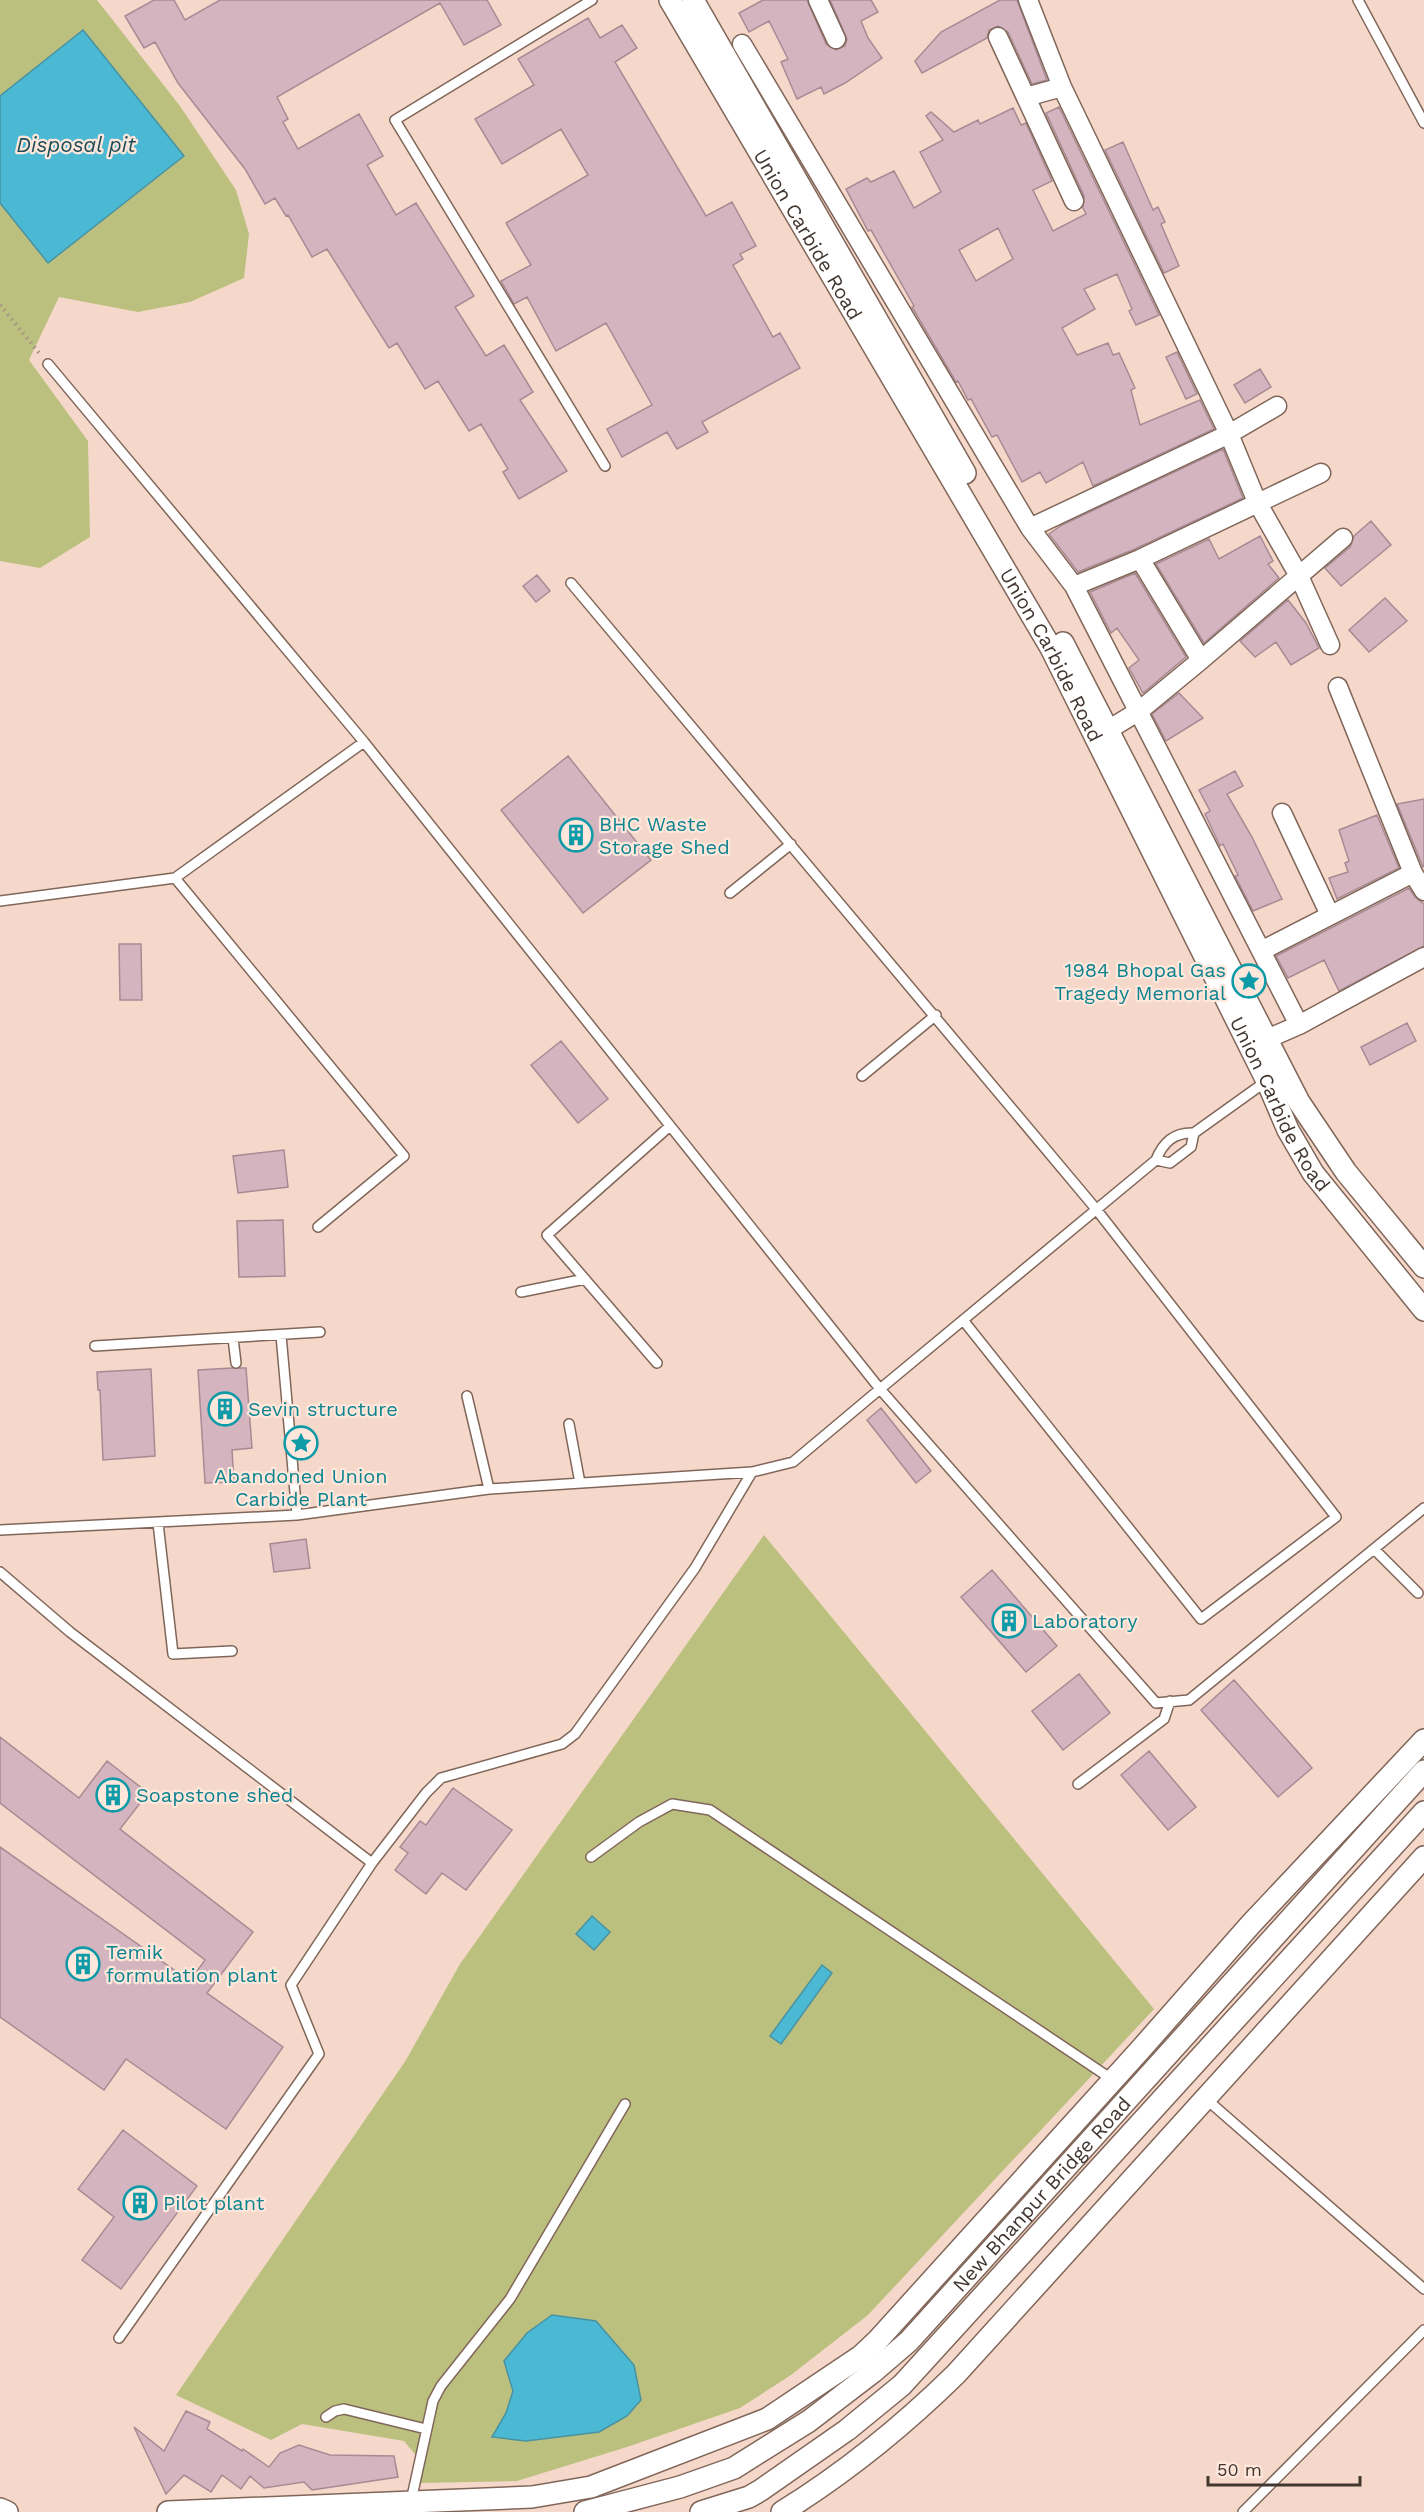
<svg xmlns="http://www.w3.org/2000/svg" width="1424" height="2512" viewBox="0 0 1424 2512" font-family="'Work Sans',sans-serif">
	<rect width="100%" height="100%" fill="#f6d8ca"/>
	<path fill="#bbc07f" d="M0,0H97L180,106L236,190L249,234L244,278L190,302L138,312L59,297L29,360L88,441L90,537L40,568L0,561Z
		M764,1535L1154,2009L868,2315L791,2375L740,2408L627,2447L517,2481L419,2483V2459L404,2441L302,2424L271,2440L176,2395L406,2060L460,1964Z"/>
	<path fill="#4bb9d3" stroke="#4892a2" stroke-width="1.5" d="M83,30L184,156L48,263L0,203V96Z
		M592,1916L610,1932L594,1950L576,1934Z
		M822,1965L832,1973L781,2044L770,2036Z
		M552,2315L596,2321L634,2365L641,2400L627,2416L599,2432L526,2441L492,2437L506,2413L513,2391L504,2361L527,2333Z"/>
	<path fill="#d4b5bf" stroke="#a78a94" stroke-width="1.5" fill-rule="evenodd" d="M154,0H174L185,20L220,0H487L501,25L464,45L440,3L277,97L288,119L283,122L298,149L359,114L383,156L367,165L396,215L416,203L474,296L455,307L486,356L504,345L533,392L520,400L567,471L519,499L503,472L508,469L481,424L469,431L438,381L425,389L397,343L389,348L327,249L312,257L288,215L286,216L275,198L265,204L245,169L178,83L155,42L144,48L125,16Z
		M763,0H807L826,44L836,50L845,46L847,39L830,0H871L878,12L861,21L868,38L882,58L845,83L824,94L821,87L797,99L781,62L788,59L769,21L749,32L739,13Z
		M1000,0H1017L1047,80L1032,84L1008,32L998,26L989,30L987,38L922,73L915,61L941,32Z
		M588,18L600,38L622,25L637,48L615,62L706,216L732,202L756,246L740,254L743,259L733,265L773,337L780,333L800,368L702,422L708,432L677,449L667,432L622,457L607,429L652,405L606,323L556,351L527,297L514,304L501,281L531,265L506,223L588,175L561,129L502,164L475,119L534,85L518,59Z
		M1059,107L1159,315L1136,325L1129,311L1132,309L1117,274L1084,289L1095,309L1062,328L1077,355L1108,343L1113,355L1119,353L1135,388L1131,390L1140,425L1200,400L1214,429L1093,486L1083,462L1046,483L1040,472L1022,482L997,435L992,437L971,399L968,400L958,381L956,382L912,307L914,306L871,230L868,231L846,189L867,178L871,182L894,171L914,208L941,192L920,152L943,140L926,116L931,112L954,132L978,120L980,124L1013,108L1021,125L1026,123L1052,181L1033,190L1053,231L1086,214L1083,208L1084,196L1046,113ZM998,228L1013,259L976,281L959,250Z
		M1123,142L1153,210L1158,207L1165,222L1161,224L1179,266L1164,273L1105,150Z
		M1177,352L1197,394L1186,399L1166,357Z
		M1260,369L1271,387L1245,403L1234,385Z
		M1223,449L1243,498L1135,549L1078,572L1049,534L1062,525Z
		M1371,521L1391,545L1341,586L1325,568L1350,547L1354,536Z
		M1260,536L1273,561L1268,564L1279,578L1204,643L1156,564L1209,539L1219,559Z
		M1135,573L1186,657L1143,693L1129,668L1139,660L1117,628L1111,633L1090,592Z
		M537,575L550,591L536,602L523,586Z
		M1385,598L1407,621L1369,652L1349,630Z
		M1288,600L1306,623L1319,648L1291,665L1276,642L1255,657L1240,641Z
		M1179,693L1203,718L1166,741L1152,714Z
		M568,756L651,860L583,913L501,810Z
		M1235,771L1243,786L1227,794L1252,837L1282,899L1253,911L1235,876L1238,875L1223,844L1220,846L1205,814L1210,811L1199,790Z
		M1424,799V866L1423,867L1397,804Z
		M1377,815L1399,868L1337,899L1329,878L1348,872L1345,863L1349,861L1339,830Z
		M1409,888L1415,897L1424,904V946L1339,991L1324,960L1288,978L1276,956Z
		M119,944H141L142,1000H120Z
		M1407,1023L1416,1041L1370,1065L1361,1047Z
		M561,1041L608,1099L578,1123L531,1065Z
		M284,1150L288,1187L238,1193L233,1156Z
		M283,1220L285,1276L239,1277L237,1221Z
		M232,1368H246L252,1448L232,1450L234,1482L205,1483L198,1370Z
		M151,1369L155,1456L103,1460L100,1390H98L97,1372Z
		M881,1408L931,1471L916,1483L867,1420Z
		M306,1539L310,1568L274,1572L270,1544Z
		M992,1570L1057,1646L1026,1672L961,1597Z
		M1079,1674L1110,1713L1063,1750L1032,1711Z
		M1234,1680L1312,1768L1278,1797L1201,1710Z
		M0,1737L79,1798L107,1761L148,1793L120,1829L253,1932L207,1993L283,2047L226,2129L126,2059L104,2090L0,2017V1847L190,1981L205,1960L0,1803Z
		M1149,1751L1196,1807L1168,1830L1121,1775Z
		M453,1788L512,1830L466,1890L442,1873L426,1894L395,1870L408,1853L400,1847L420,1821L426,1825Z
		M123,2130L197,2186L121,2289L82,2260L114,2217L78,2189Z
		M186,2411L210,2422L207,2429L242,2451L243,2449L269,2467L280,2453L299,2445L330,2455L394,2456L398,2477L312,2490L304,2482L264,2488L250,2476L241,2489L222,2475L211,2492L184,2475L166,2494L134,2427L164,2451Z"/>
	<g fill="none" stroke-linecap="round" stroke-linejoin="round">
		<defs>
			<path id="service" d="M592,0L395,120L605,466
				M1358,0L1424,123
				M48,364L364,742L880,1389L1156,1160C1163,1142 1174,1132 1194,1133L1268,1080
				M571,583L1096,1209L1336,1517L1201,1619L963,1320
				M175,878L364,742
				M730,893L791,844
				M0,901L175,878L404,1156L318,1227
				M862,1076L936,1015
				M1156,1160L1170,1163L1191,1147L1194,1133
				M521,1292L585,1279
				M281,1335L297,1515
				M233,1338L236,1363
				M95,1346L320,1332
				M657,1363L547,1235L670,1126
				M467,1396L489,1489
				M569,1424L580,1483
				M158,1523L173,1654L232,1651
				M0,1530L297,1515L489,1489L752,1472L793,1462L880,1389L1156,1703L1189,1700L1424,1508
				M1374,1549L1418,1593
				M0,1572L70,1632L372,1863
				M1078,1784L1164,1719L1170,1701
				M591,1857L639,1822L672,1804L710,1810L1113,2080
				M1205,2098L1424,2289
				M119,2338L319,2054L291,1985L372,1863L426,1793L441,1778L562,1744L575,1734L695,1568L752,1472
				M326,2417L335,2411L344,2409L426,2429
				M411,2501L433,2401L441,2386L510,2299L625,2104
				M1243,2512L1424,2330"/>
			<path id="minor" d="M818,0L836,39
				M1028,0L1062,87L1229,434L1257,502L1299,576L1330,645
				M998,37L1074,201
				M742,44L1030,528L1074,586L1299,1025
				M1026,97L1062,87
				M1030,528L1229,434L1277,406
				M1140,559L1201,660
				M1074,586L1140,559L1321,473
				M1338,687L1413,873L1424,891
				M1108,730L1139,711L1201,660L1343,538
				M1282,813L1330,915
				M1261,951L1413,873
				M1267,1039L1299,1025L1424,957"/>
			<g id="tertiary">
				<path id="s1" d="M670,0L1051,648L1267,1081L1288,1130L1313,1173L1424,1310"/>
				<path d="M693,0L965,473"/>
				<path d="M1063,643L1299,1102L1346,1172L1424,1267"/>
				<path d="M0,2509L7,2512"/>
				<path d="M168,2512L532,2497L591,2487L767,2419L861,2356L877,2341L1141,2049L1251,1924L1424,1740"/>
				<path id="s2" d="M585,2512L680,2487L734,2468L809,2421L873,2372L909,2341L1424,1771"/>
				<path d="M701,2512L749,2497L761,2490L847,2430L902,2385L1424,1812"/>
				<path d="M782,2512C845,2473 903,2426 956,2374L1424,1857"/>
			</g>
		</defs>
		<use href="#service" stroke="#806659" stroke-width="12"/>
		<use href="#minor" stroke="#806659" stroke-width="21"/>
		<use href="#tertiary" stroke="#806659" stroke-width="24"/>
		<path stroke="#a69086" stroke-width="4" stroke-dasharray="1.5 4.5" stroke-linecap="butt" d="M0,305L40,354"/>
		<use href="#service" stroke="#fff" stroke-width="9"/>
		<use href="#minor" stroke="#fff" stroke-width="18"/>
		<use href="#tertiary" stroke="#fff" stroke-width="21"/>
	</g>
	<defs>
		<symbol id="building-ring" viewBox="-11 -11 22 22"><circle r="9.5" fill="#ffe7db" stroke="#0f9aa8" stroke-width="1.5"/><path d="M-4-6H4V6H1V3H-1V6H-4ZM-2.5-4.3h1.7v1.8h-1.7ZM.8-4.3h1.7v1.8H.8ZM-2.5-1h1.7V.8h-1.7ZM.8-1h1.7V.8H.8Z" fill="#0f9aa8"/></symbol>
		<symbol id="sight-ring" viewBox="-11 -11 22 22"><circle r="9.5" fill="#ffe7db" stroke="#0f9aa8" stroke-width="1.5"/><path d="M0-6L1.8-2.2L6-1.7L2.9 1.2L3.7 5.4L0 3.3L-3.7 5.4L-2.9 1.2L-6-1.7L-1.8-2.2Z" fill="#0f9aa8"/></symbol>
	</defs>
	<g fill-rule="evenodd">
		<use href="#building-ring" x="557" y="816" width="38" height="38"/>
		<use href="#sight-ring" x="1230" y="962" width="38" height="38"/>
		<use href="#building-ring" x="206" y="1390" width="38" height="38"/>
		<use href="#sight-ring" x="282" y="1424" width="38" height="38"/>
		<use href="#building-ring" x="990" y="1602" width="38" height="38"/>
		<use href="#building-ring" x="94" y="1776" width="38" height="38"/>
		<use href="#building-ring" x="64" y="1945" width="38" height="38"/>
		<use href="#building-ring" x="121" y="2184" width="38" height="38"/>
	</g>
	<g text-anchor="middle" dominant-baseline="central" stroke-width="4.5" stroke-linejoin="round" paint-order="stroke">
		<g font-size="20" fill="#423631" stroke="#ffe7db">
			<text stroke="none"><textPath href="#s1" startOffset="272">Union Carbide Road</textPath></text>
			<text stroke="none"><textPath href="#s1" startOffset="758">Union Carbide Road</textPath></text>
			<text stroke="none"><textPath href="#s1" startOffset="1262">Union Carbide Road</textPath></text>
			<text stroke="none"><textPath href="#s2" startOffset="570">New Bhanpur Bridge Road</textPath></text>
		</g>
		<g font-size="20" fill="#0d838f" stroke="#ffe7db" text-anchor="start">
			<text x="599" y="824">BHC Waste<tspan x="599" dy="23">Storage Shed</tspan></text>
			<text x="1226" y="970" text-anchor="end">1984 Bhopal Gas<tspan x="1226" dy="23">Tragedy Memorial</tspan></text>
			<text x="248" y="1409">Sevin structure</text>
			<text x="301" y="1476" text-anchor="middle">Abandoned Union<tspan x="301" dy="23">Carbide Plant</tspan></text>
			<text x="1032" y="1621">Laboratory</text>
			<text x="136" y="1795">Soapstone shed</text>
			<text x="106" y="1952">Temik<tspan x="106" dy="23">formulation plant</tspan></text>
			<text x="163" y="2203">Pilot plant</text>
		</g>
		<g font-size="21" font-style="italic" fill="#1c4c57" stroke="#ffe7db">
			<text x="76" y="144">Disposal pit</text>
		</g>
	</g>
	<path d="M1208 2476v9h152v-9" fill="none" stroke="#423631" stroke-width="3"/>
	<text x="1217" y="2476" font-size="18" fill="#423631" stroke="#ffe7db" stroke-width="4.5" paint-order="stroke">50 m</text>
</svg>
